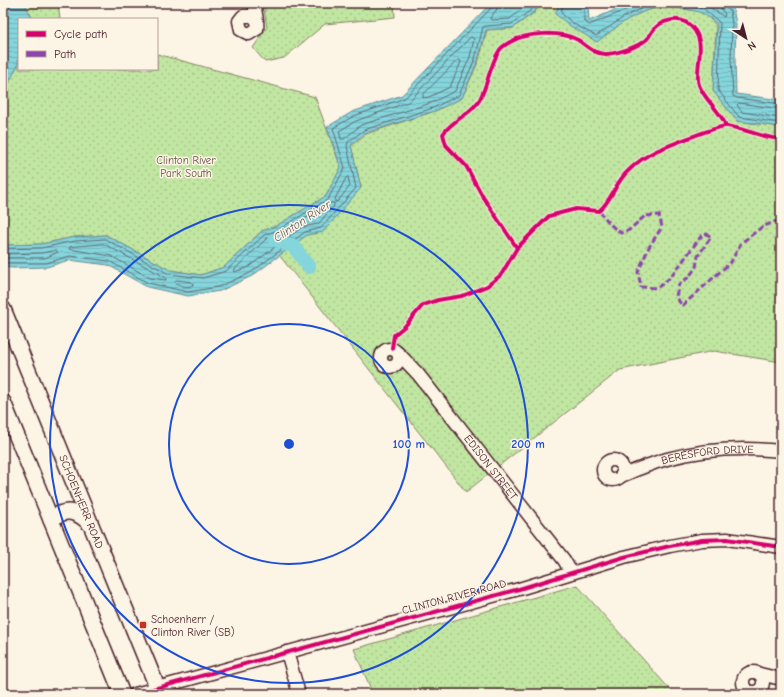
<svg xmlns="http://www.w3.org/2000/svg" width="784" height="697" viewBox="0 0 784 697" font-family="'Comic Neue',sans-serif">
	<defs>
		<pattern id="grass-dots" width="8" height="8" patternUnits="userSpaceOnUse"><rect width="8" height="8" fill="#c1e6a1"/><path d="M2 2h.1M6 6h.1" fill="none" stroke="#a7c58b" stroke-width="1.8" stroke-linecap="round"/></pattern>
		<pattern id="water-rules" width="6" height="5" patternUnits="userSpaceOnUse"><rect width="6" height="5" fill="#84d5dc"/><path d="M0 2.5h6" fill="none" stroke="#74b6bd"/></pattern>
	</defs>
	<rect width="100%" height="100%" fill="#fcf5e5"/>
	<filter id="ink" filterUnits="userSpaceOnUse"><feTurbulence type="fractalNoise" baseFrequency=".025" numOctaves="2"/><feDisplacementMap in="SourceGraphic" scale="8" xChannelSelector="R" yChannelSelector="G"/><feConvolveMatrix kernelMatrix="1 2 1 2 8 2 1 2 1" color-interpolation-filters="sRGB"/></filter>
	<g filter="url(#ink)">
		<path fill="url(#grass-dots)" stroke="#868266" d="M3,3H58L60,19H19V69H157V54L315,97L341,168L326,196L276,226L262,231L224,267L201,275L170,270L106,235L75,237L41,244L3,245Z
			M263,3H394L395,17L325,24L284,58L265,62L253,48L267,27Z
			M540,3H559L556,14L597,41L626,20L651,8L673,7L703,12L716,25L713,91L737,121L781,127V362L714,351L620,370L466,492L279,255L307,235L323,231L361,187L351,146L366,134L435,111L462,98L479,60L487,30L513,28L535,12Z
			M577,585L674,694H373L354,649Z"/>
		<path fill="url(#water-rules)" stroke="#6d8c95" d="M6,3H24L33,19H19L18,65L3,94V5Z
			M491,3H540L534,12L513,28L486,30L478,60L462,98L435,111L365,133L351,145L361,188L323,232L307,235L252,276L220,291L188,296L147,287L108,265L69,260L47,267L13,268L3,267V245L41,244L75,237L106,235L170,270L201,275L224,267L262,231L276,226L326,196L341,167L327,127L352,112L402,95Z
			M560,3H588L589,21L631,3H726L733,8L736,24L735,59L736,94L781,100V127L737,121L713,91L717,24C703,12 701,12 684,9C645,2 626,20 597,42L572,27L555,14Z"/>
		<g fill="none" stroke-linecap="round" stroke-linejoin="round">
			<path stroke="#616872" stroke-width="1" d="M498,3L497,9L490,18L491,20L510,19L529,3
				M563,3L561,13L574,24L596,36L624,17L651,4L674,3L703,8L720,23L718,90L739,117L781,123
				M584,3V21L589,25L628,9L632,3
				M704,3L724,17L725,14L721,9L720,3
				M725,3V7L730,11L732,24L731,59L733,96L737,98L781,104
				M471,37L474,39L470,57L455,91L431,103L361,125L344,139H341L339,131L356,121L408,102Z
				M458,60H460L461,62L450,87L429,97L423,98V95Z
				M781,109L739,103L737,105L742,112L781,118
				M348,177L350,186L338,201L335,202V199L346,178Z
				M331,203H334V206L318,224L302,227L247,268L234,272V270L266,239L280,234Z
				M104,244L165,277L166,280L150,278L111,256L69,249L70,247Z
				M3,249L41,248L75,241L105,239L169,274L203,278L226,271L264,235L278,230L328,199L345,168L333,128L354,116L405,98L492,7L493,3
				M3,254L42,253L56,250L58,252L45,258H3
				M3,263H46L70,256L109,261L148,283L188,292L218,287L250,273L305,232L321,228L356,188L347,146L348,142L364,130L433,108L459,95L475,59L483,27L486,26L512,24L531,10L535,3
				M177,280L192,282L193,285C189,288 178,286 175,282Z"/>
			<path stroke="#84d5dc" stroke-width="14" d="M275,240L293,246L309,267"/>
			<defs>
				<g id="minor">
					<path d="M255,3C254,12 259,21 257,29L249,34L241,30L239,21L243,16H252L257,20"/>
					<circle cx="390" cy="358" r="9"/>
					<path id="s1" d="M399,354L418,374L564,560L571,572"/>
					<circle cx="613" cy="470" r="10"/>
					<path id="s2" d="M621,476C636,470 652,463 667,459C703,449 744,447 781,451"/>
					<path d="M287,652L299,694"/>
					<circle cx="753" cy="682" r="10"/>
					<path d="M760,674L781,679"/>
					<path d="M135,694L519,589L624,557L670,546L702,540L727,539L781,547"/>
				</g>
				<g id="major">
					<path id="s3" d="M3,309L160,694"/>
					<path d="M3,402L122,694"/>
					<path d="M51,520C65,507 78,511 90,524"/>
				</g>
			</defs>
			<use href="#minor" stroke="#4a1f2b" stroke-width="15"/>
			<use href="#major" stroke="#4a1f2b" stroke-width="18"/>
			<use href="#minor" stroke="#fcf5e5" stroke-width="12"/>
			<use href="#major" stroke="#fcf5e5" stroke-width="15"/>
			<path stroke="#8e44ad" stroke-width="3" stroke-dasharray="6 3" stroke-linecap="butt" d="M599,211L613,227L621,233L629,230L645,216L659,215L662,227L649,247L638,272L641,287L657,288L671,277L702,235L707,234L711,237L698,256L696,267L689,277L679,284L676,296L682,306L731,262L741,243L762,227L781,219"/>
			<defs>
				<path id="cycleway" d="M517,248L483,197L466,166L446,145L443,134C452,120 472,114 480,99C488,84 490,65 499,51C501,47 507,44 510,42C527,32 561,31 578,40C587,46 595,55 607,54C619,53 638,47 647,39C650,36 651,32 654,29C662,20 678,17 687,23C711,39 693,69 699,85C705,101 720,110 726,126
					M392,348L394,335L405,326L423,305L438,300L462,296L487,286L501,275L517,248L549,216L576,209L599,211C612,200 615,183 628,171C636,163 647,155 658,150C668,146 719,125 727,126C746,129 762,138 781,139
					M135,694L519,589L624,557L670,546L702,540L727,539L781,547"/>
			</defs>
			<use href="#cycleway" stroke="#fcf5e5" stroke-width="6"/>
			<use href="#cycleway" stroke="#d6006c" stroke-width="4"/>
		</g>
	</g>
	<g fill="none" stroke="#1d4ed8" stroke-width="2">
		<circle cx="289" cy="444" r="120"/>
		<circle cx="289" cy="444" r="239"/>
	</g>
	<rect fill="#c8321e" stroke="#fcf5e5" stroke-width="1.5" x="139" y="621" width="8" height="8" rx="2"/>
	<g text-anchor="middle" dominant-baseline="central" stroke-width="3" stroke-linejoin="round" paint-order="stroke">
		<g font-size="11" fill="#685148" stroke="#fcf5e5">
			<text x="186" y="160">Clinton River<tspan x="186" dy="13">Park South</tspan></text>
		</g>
		<g font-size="11" fill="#4a1f2b" stroke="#fcf5e5">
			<text stroke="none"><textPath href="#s2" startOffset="90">BERESFORD DRIVE</textPath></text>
			<text stroke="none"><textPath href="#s1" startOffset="146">EDISON STREET</textPath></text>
			<text stroke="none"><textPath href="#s3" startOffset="208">SCHOENHERR ROAD</textPath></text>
			<text transform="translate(454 597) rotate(-15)">CLINTON RIVER ROAD</text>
		</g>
		<g font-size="11" fill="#4a1f2b" stroke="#fcf5e5" text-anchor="start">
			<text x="151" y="619">Schoenherr /<tspan x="151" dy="13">Clinton River (SB)</tspan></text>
		</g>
		<g font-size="12" font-style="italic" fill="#5b5660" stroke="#fcf5e5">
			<text transform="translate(302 221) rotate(-33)">Clinton River</text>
		</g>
	</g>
	<circle cx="289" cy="444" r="6" fill="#1d4ed8" stroke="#fcf5e5" stroke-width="2"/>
	<g font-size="12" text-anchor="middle" font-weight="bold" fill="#1d4ed8" stroke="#fcf5e5" stroke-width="3" stroke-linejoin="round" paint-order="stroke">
		<text x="409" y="448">100 m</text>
		<text x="528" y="448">200 m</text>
	</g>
	<rect width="784" height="697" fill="none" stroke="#fcf5e5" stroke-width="16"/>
	<rect x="8" y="8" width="768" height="681" fill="none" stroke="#4a1f2b" stroke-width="1.5" filter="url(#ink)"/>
	<rect x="18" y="18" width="140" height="52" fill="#fcf5e5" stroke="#b59f9b"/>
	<rect x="26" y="31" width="20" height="6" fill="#d6006c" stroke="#b59f9b"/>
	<text x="54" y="38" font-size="12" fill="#4a1f2b">Cycle path</text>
	<rect x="26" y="51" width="20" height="6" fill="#8e44ad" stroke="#b59f9b"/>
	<text x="54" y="58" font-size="12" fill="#4a1f2b">Path</text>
	<g transform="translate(746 38) rotate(144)" stroke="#fcf5e5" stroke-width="3" paint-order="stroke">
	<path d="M0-3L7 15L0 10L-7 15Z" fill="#4a1f2b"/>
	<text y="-6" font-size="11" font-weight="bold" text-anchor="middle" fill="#4a1f2b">N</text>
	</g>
</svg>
